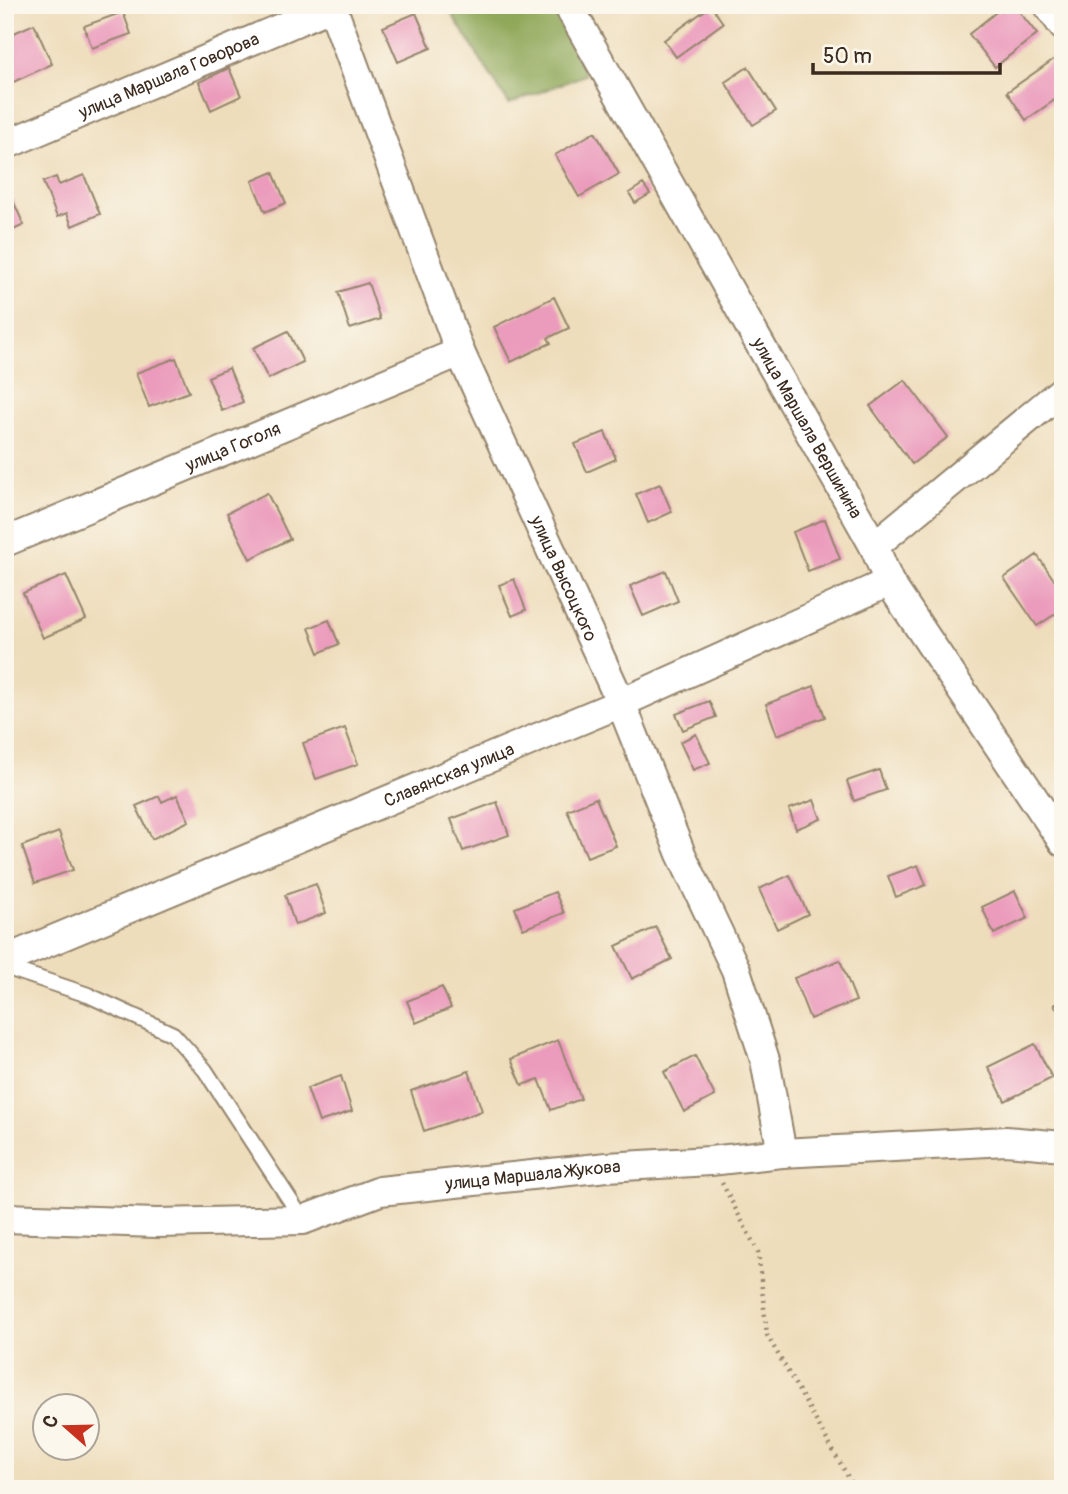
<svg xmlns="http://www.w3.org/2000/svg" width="1068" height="1494" viewBox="0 0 1068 1494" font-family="Pangolin,sans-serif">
	<rect width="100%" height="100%" fill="#fbf7ec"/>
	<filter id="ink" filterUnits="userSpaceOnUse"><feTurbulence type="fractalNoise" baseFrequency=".0143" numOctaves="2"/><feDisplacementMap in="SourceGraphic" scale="14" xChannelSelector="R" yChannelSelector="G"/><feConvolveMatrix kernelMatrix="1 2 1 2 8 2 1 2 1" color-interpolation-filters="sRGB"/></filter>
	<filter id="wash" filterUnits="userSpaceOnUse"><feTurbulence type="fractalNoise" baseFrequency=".00686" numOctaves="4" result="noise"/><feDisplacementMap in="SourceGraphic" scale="28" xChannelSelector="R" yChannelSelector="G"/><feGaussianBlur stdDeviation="1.57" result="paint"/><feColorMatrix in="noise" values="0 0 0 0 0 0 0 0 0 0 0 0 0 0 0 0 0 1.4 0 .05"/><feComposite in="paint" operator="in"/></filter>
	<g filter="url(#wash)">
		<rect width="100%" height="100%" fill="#edb"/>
		<path fill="#90a85a" stroke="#66693c" stroke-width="2" d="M446,5H546L559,14L585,75L509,104Z"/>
		<g id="blocks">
			<path fill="#eb9bbc" d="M1005,5H1014L1037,34L995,67L969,34Z
				M711,6L723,23L676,57L664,40Z
				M123,12L131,34L92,48L84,26Z
				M416,13L431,48L398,62L383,27Z
				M34,24L52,64L5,86V37Z
				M1057,57L1063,65V94L1026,120L1007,92Z
				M748,67L776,111L753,125L725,82Z
				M229,68L241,96L211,110L199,82Z
				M595,132L619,174L579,197L555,155Z
				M273,172L286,203L265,212L252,181Z
				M84,175L100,214L72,226L67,213L57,217L43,182L56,177L59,185Z
				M5,183L24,225L5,234Z
				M643,184L650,194L635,203L629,193Z
				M368,283L380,319L350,329L338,292Z
				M554,297L569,328L548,338L551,343L511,362L494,327Z
				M288,331L303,362L268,379L253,348Z
				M176,358L189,392L149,407L136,373Z
				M229,368L243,402L222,411L208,377Z
				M905,380L948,437L912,464L870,406Z
				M605,432L616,459L587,472L575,444Z
				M660,484L672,512L648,523L636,494Z
				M267,493L290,539L250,559L227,513Z
				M825,519L840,559L808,571L793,532Z
				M1037,555L1063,593V609L1037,626L1004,578Z
				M666,571L678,601L643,616L630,586Z
				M66,575L86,619L43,638L23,593Z
				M514,579L526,610L512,616L499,585Z
				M329,620L339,644L319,653L309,628Z
				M814,686L825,717L777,735L766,704Z
				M709,701L716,717L683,730L676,714Z
				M345,728L358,764L316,779L303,743Z
				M696,734L710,763L693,770L680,742Z
				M879,770L886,790L854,801L847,781Z
				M177,795L189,821L152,839L136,806L159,796L162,802Z
				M596,798L616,846L587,857L567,810Z
				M814,800L821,819L796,829L789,809Z
				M497,802L509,835L463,851L451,819Z
				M59,832L73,870L35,883L22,846Z
				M918,865L926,885L896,897L888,876Z
				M790,875L808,914L777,929L759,889Z
				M316,884L326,913L295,925L285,895Z
				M1015,891L1028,918L994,934L982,907Z
				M555,892L564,913L523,929L515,908Z
				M656,927L672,959L632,979L616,946Z
				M840,960L856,1001L810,1019L794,978Z
				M442,987L451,1008L416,1023L407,1001Z
				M1063,998V1017L1054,1005Z
				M558,1040L581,1099L551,1110L539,1079L522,1085L511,1059Z
				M1035,1044L1052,1078L1005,1101L988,1067Z
				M695,1056L715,1096L684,1112L664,1072Z
				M469,1071L482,1111L424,1131L411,1091Z
				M341,1076L352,1111L319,1122L307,1088Z"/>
		</g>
	</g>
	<g filter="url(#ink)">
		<use href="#blocks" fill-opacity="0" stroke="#94846c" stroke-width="2"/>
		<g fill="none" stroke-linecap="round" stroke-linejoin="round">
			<defs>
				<path id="lane" d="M5,967L88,995L173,1034L205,1070L303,1220"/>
				<g id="street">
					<path id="s1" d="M568,5L874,546L889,582L1063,842"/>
					<path d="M1048,5L1063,26"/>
					<path id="s2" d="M332,6L460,352L621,703L681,854L736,970L765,1060L782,1153"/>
					<path id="s3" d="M5,145L335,5"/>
					<path id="s4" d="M5,542L460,352"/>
					<path d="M874,546L1063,390"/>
					<path id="s5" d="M5,960L621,703L889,582"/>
					<path id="s6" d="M5,1218L157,1223L303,1220L380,1191L607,1167L710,1161L782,1153L1006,1141L1063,1146"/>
				</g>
			</defs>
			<use href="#lane" stroke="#94846c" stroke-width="18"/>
			<use href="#street" stroke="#94846c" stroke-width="32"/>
			<path stroke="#94846c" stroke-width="4.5" stroke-dasharray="2 5" stroke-linecap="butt" d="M722,1183L758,1252L767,1335L855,1489"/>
			<use href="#lane" stroke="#fff" stroke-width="14"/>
			<use href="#street" stroke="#fff" stroke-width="28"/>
		</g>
	</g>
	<g text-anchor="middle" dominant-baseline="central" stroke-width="7" stroke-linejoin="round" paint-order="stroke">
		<g font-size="18" fill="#3b2a1e" stroke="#fbf7ec">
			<text stroke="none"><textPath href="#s3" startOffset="178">улица Маршала Говорова</textPath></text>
			<text stroke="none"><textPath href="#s1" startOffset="486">улица Маршала Вершинина</textPath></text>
			<text stroke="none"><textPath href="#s4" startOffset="247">улица Гоголя</textPath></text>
			<text stroke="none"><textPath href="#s2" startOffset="618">улица Высоцкого</textPath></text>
			<text stroke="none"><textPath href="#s5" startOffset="481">Славянская улица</textPath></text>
			<text stroke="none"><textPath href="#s6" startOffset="534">улица Маршала Жукова</textPath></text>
		</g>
	</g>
	<rect width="1068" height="1494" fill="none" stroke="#fbf7ec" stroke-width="28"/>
	<g transform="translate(66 1427) rotate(290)"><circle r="33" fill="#fbf7ec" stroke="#aea59a" stroke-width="2"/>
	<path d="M0-5L12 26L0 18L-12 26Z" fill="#c8321e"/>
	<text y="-10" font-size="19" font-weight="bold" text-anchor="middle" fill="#3b2a1e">С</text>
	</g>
	<path d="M813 63v10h187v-10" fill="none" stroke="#3b2a1e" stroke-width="3.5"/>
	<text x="823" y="63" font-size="21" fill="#3b2a1e" stroke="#fbf7ec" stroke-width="5" paint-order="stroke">50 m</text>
</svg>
